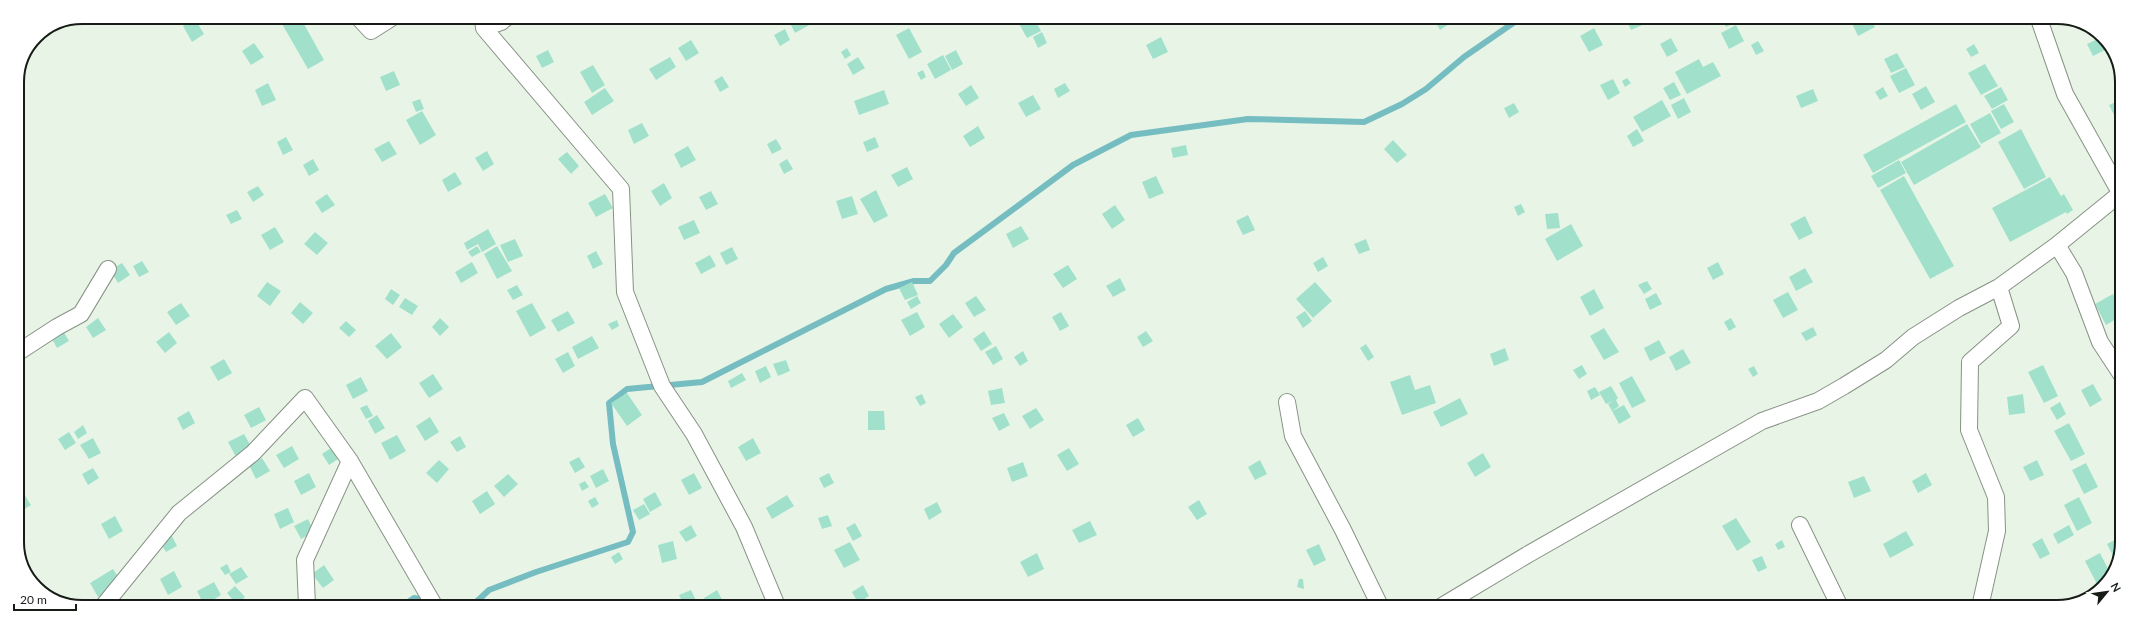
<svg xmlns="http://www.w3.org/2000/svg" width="2139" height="624" viewBox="0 0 2139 624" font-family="Lato,sans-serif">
	<rect width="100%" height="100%" fill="#e8f5e6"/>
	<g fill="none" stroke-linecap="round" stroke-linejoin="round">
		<path stroke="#76bdc2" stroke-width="6" d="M404,605L414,598L454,605L474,604L489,590L536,572L628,542L633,532L613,444L609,403L627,389L702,382L886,289L914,281H930L946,265L954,253L1073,165L1131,135L1248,119L1364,122L1402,104L1426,89L1464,57L1519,19"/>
	</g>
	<path fill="#a1e1cc" d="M278,17H300L324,60L308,69Z
		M791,18H807L811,24L795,33L788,19Z
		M1025,18H1034L1041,31L1027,38L1018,22Z
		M1319,18H1335L1323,25Z
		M1444,18L1449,24L1440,30L1436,23Z
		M195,19L204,34L192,42L183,26Z
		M1626,19H1645L1647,23L1631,30Z
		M1722,19H1737L1738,21L1726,27Z
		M1850,19H1871L1875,27L1858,36Z
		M1736,25L1744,41L1729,49L1721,33Z
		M909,28L922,52L909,59L896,35Z
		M1594,28L1603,45L1589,52L1580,36Z
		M785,29L790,40L780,46L774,35Z
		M1042,32L1047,43L1038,48L1033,37Z
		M1161,37L1168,52L1153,59L1146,45Z
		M2102,37L2109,48L2093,56L2087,44Z
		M1671,38L1678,51L1667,57L1660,44Z
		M691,40L699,53L686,61L678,48Z
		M1758,41L1764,51L1756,55L1751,45Z
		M254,43L264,57L251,65L242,51Z
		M1974,44L1979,53L1971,57L1966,49Z
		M847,48L851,55L845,59L841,52Z
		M548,50L554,62L542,68L536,56Z
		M956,50L963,64L952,70L945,56Z
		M1897,53L1905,67L1891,73L1884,59Z
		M943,55L951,70L935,79L927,64Z
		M670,57L676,67L656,80L649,69Z
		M858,57L865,68L853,75L847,64Z
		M1699,59L1703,67L1713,62L1721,76L1687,94L1675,72Z
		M1985,64L1998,86L1981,95L1968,73Z
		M593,65L605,85L592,93L580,72Z
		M1906,68L1915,85L1899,93L1890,76Z
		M923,70L926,77L921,80L917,73Z
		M394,71L400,85L386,91L380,77Z
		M722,76L729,87L720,92L714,81Z
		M1627,78L1631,83L1625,87L1622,81Z
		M1613,79L1620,93L1608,100L1600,85Z
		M1674,82L1681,95L1670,100L1663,88Z
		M268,83L276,100L262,106L255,90Z
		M1065,83L1070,91L1058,98L1054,89Z
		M971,85L979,98L966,106L958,94Z
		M1926,86L1935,102L1921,110L1912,94Z
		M1883,87L1888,96L1880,100L1875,92Z
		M2001,87L2008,100L1992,109L1984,96Z
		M605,88L614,101L592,115L584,102Z
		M1813,89L1818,101L1801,108L1796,96Z
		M884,90L889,104L859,115L854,101Z
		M1033,95L1041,109L1026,117L1018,103Z
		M1684,98L1691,112L1678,119L1671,105Z
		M420,99L424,109L416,112L412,102Z
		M2122,99V131L2109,105Z
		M1662,100L1671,116L1642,132L1633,117Z
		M1514,103L1519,112L1509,118L1504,108Z
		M1956,104L1966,122L1873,173L1863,155Z
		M2004,104L2014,122L2001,129L1991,111Z
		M422,111L436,135L420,145L406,120Z
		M1990,113L2001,133L1981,144L1970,124Z
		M642,123L649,136L634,144L628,130Z
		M1967,124L1981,147L1914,185L1901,162Z
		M978,126L985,138L970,147L963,136Z
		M1637,129L1644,141L1633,147L1627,136Z
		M2021,129L2046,177L2024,189L1998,142Z
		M286,137L293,150L283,155L277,142Z
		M875,137L879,147L867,152L863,142Z
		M776,139L782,149L772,154L767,144Z
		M1393,140L1407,155L1397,163L1384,149Z
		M389,141L397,154L382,162L374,149Z
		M1186,145L1188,155L1173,158L1171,148Z
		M688,146L696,160L681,168L674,154Z
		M487,151L494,164L483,171L475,158Z
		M567,152L579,166L571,174L558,159Z
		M313,159L319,170L309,176L303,165Z
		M787,159L793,169L784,174L779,164Z
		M1899,160L1906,173L1878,188L1871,176Z
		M907,167L913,179L898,187L891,175Z
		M455,172L462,184L448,192L442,180Z
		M1156,176L1164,193L1149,199L1142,182Z
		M1904,176L1954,266L1930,279L1880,190Z
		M2050,177L2061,196L2064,194L2073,210L2067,214L2066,212L2010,242L1992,208Z
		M664,183L672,198L660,206L651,191Z
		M258,186L264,195L253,202L247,192Z
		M876,190L888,216L874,223L860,199Z
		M711,191L718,204L706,210L699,197Z
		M327,194L335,205L322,213L315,202Z
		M605,194L613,208L596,217L588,203Z
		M852,196L858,214L842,219L836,201Z
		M1521,204L1525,212L1518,216L1514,207Z
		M1115,205L1125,220L1112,229L1102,214Z
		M237,210L242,219L231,224L226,215Z
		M1558,213L1560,228L1547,229L1545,214Z
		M1248,215L1255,230L1243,235L1236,221Z
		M1805,216L1813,233L1799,240L1790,224Z
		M694,220L700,233L684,240L678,227Z
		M1571,224L1583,246L1557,261L1545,239Z
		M1021,226L1029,239L1013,248L1006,234Z
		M275,227L284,242L270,250L261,235Z
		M488,229L496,244L482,252L478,244L467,250L464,243Z
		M315,232L328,243L317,255L304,244Z
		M515,239L523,256L508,262L500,245Z
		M1366,239L1370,250L1359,254L1354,244Z
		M477,246L481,252L472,257L468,252Z
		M497,246L512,271L497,279L484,254Z
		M732,247L738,259L726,265L720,253Z
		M596,251L603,264L593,269L587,256Z
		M710,255L716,266L701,274L695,263Z
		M1323,257L1328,266L1318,272L1313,263Z
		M142,261L149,272L139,277L133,266Z
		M472,262L478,273L461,283L455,272Z
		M1718,262L1724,274L1713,280L1707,268Z
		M122,263L130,275L118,283L110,270Z
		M1068,265L1077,279L1063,288L1053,274Z
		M1805,268L1813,282L1796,291L1789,277Z
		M1120,278L1126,290L1113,297L1106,286Z
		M1647,281L1652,289L1644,294L1638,285Z
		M267,282L281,291L270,306L257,296Z
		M912,282L918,295L905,300L899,288Z
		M1315,282L1332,301L1313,318L1296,299Z
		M517,285L523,295L513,300L507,290Z
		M391,289L400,295L393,305L385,299Z
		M1594,289L1604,308L1590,316L1580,297Z
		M1788,292L1798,310L1783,318L1773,300Z
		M1656,293L1662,304L1650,310L1645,299Z
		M2113,294L2115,298L2121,294V316L2106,325L2095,304Z
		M917,296L921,303L911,309L907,302Z
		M976,296L986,310L974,317L965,303Z
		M405,298L418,306L412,315L399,307Z
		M300,302L313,313L303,324L291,313Z
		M181,303L190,316L176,325L167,312Z
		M532,303L546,328L530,337L516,311Z
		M568,311L575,323L558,332L551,320Z
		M1305,311L1312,321L1303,328L1296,317Z
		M917,312L925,327L910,336L901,320Z
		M1061,312L1069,326L1060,331L1052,317Z
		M953,314L963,327L949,338L939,324Z
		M98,318L106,330L93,338L86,327Z
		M440,318L449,327L440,336L432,327Z
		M1731,318L1736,327L1729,331L1724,322Z
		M617,320L619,326L612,330L608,324Z
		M346,321L356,330L349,337L339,328Z
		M1813,327L1817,335L1806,341L1801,333Z
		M1604,328L1619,352L1604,360L1590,336Z
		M63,331L69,341L57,348L51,337Z
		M984,331L992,344L981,351L973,339Z
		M1146,331L1153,341L1143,347L1137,337Z
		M169,332L177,343L165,353L156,342Z
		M391,333L402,347L387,359L375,346Z
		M592,336L599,348L578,359L572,347Z
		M1659,340L1666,353L1650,361L1644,348Z
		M1366,344L1374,357L1368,361L1360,348Z
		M996,346L1003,359L993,365L985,352Z
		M1505,348L1509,360L1494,366L1490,354Z
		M1683,349L1691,363L1676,371L1669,357Z
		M1023,351L1028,361L1020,366L1014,357Z
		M568,352L575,366L563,373L555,359Z
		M224,359L232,373L218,381L210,367Z
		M786,360L790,371L778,376L773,364Z
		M1582,365L1587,374L1579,379L1573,370Z
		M2043,365L2058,396L2044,403L2028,372Z
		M766,366L771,377L760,383L755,371Z
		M1754,366L1758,374L1753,377L1748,369Z
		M742,373L746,380L731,388L728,381Z
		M433,374L443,389L429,398L419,383Z
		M1410,375L1415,390L1430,385L1436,403L1402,415L1390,382Z
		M1632,376L1646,401L1632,408L1619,383Z
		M361,377L368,391L353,399L346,385Z
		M2093,384L2102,400L2090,407L2081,390Z
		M1611,386L1618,398L1616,400L1619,406L1612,411L1608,404L1613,401L1606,404L1599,392Z
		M1595,387L1600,395L1591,400L1587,391Z
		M1002,388L1005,403L991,405L988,391Z
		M627,393L642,415L627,426L611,403Z
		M922,394L926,403L920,406L915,397Z
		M2023,394L2025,413L2009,415L2007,397Z
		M1460,398L1468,414L1441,427L1433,412Z
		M2060,402L2066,414L2057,420L2050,408Z
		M367,405L373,416L366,419L360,408Z
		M1624,405L1631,417L1619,424L1612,411Z
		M259,407L266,420L251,428L244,415Z
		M1036,408L1044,420L1030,429L1022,416Z
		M189,411L195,423L183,430L177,418Z
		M868,411H884L885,430H868Z
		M1004,413L1010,425L999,431L992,418Z
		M377,415L385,428L375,434L368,421Z
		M430,417L439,432L425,441L416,426Z
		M1138,418L1145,430L1133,437L1126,425Z
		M2069,423L2085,454L2071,461L2054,431Z
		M83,425L87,433L78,439L74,432Z
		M69,432L76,443L65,450L58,439Z
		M244,434L252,448L236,457L228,442Z
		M397,435L406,451L390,460L381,443Z
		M460,436L466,447L457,452L450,442Z
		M93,438L101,453L89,459L80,445Z
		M753,438L761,453L746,461L738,447Z
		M292,446L299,459L284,468L276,455Z
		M331,448L338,459L329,465L322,454Z
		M1069,448L1079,464L1067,471L1057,455Z
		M1483,453L1491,467L1475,477L1467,463Z
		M579,457L585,467L575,473L569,462Z
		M262,458L270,471L256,479L249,465Z
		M439,460L449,469L437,483L426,473Z
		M1260,460L1267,474L1255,480L1248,467Z
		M2037,460L2044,475L2030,481L2023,467Z
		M1023,462L1028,476L1012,482L1007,468Z
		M2086,463L2098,487L2084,494L2072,470Z
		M93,468L99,478L88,485L82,474Z
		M603,469L609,481L596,488L590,476Z
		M309,473L316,487L301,495L294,481Z
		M694,473L702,488L689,495L681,480Z
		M829,473L834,483L824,488L819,478Z
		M1926,473L1932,485L1918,493L1912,481Z
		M508,474L518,484L504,497L494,486Z
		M1864,476L1871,491L1854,498L1848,482Z
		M585,481L589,487L582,491L579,484Z
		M487,491L495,504L480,514L472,501Z
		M655,492L662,505L650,512L643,499Z
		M24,494L31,505L20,512L17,507V499Z
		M787,495L794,506L772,519L766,508Z
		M595,497L599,504L592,508L588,501Z
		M2079,497L2092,523L2077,531L2064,505Z
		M1199,500L1207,514L1197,520L1188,507Z
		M937,502L942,512L929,520L924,509Z
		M644,504L650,514L639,520L633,510Z
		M288,508L294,522L280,529L274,514Z
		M828,515L832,526L822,529L818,518Z
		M115,516L123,531L109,539L101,524Z
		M1736,518L1751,542L1737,551L1722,526Z
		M308,519L314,532L301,539L294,526Z
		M1090,521L1097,535L1079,543L1072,530Z
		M855,523L862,536L853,541L846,528Z
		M691,525L697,536L686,542L679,532Z
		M2069,525L2074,535L2058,544L2053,534Z
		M1906,531L1914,545L1890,558L1883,544Z
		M171,534L177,546L166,552L159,541Z
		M2120,537V559L2117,564L2107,544Z
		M2042,538L2050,554L2040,559L2032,544Z
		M1782,540L1785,547L1778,550L1775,544Z
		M673,541L677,559L662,563L658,545Z
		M850,542L860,560L844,568L834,550Z
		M1319,544L1326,560L1314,566L1306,550Z
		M619,552L623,559L615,564L611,557Z
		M1037,553L1044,569L1028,577L1020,562Z
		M2100,553L2110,573L2099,588L2085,561Z
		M1762,556L1767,568L1758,572L1752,560Z
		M227,564L231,572L225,575L220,568Z
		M324,565L334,580L323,588L312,574Z
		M241,567L248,577L236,584L229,574Z
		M113,569L122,583L98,597L90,583Z
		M174,571L182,587L168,595L160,579Z
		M1299,579H1303L1304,589L1297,587Z
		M214,582L221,595L213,600L216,605H204L197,591Z
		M863,585L869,596L858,603L852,592Z
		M235,586L245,597L237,605L227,593Z
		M691,590L698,605L684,606L679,595Z
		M717,590L725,605L708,606L704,598Z"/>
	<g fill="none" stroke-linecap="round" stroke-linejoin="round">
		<defs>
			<path id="street" d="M358,17L371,31L393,17
				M483,19L484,28L501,22L507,17
				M2039,19L2065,94L2121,194
				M484,28L621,189L625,292L662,386L694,434L744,527L777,606
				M2057,245L2074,273L2100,342L2121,374
				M17,353L57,327L81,314L108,269
				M1287,402L1293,436L1343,530L1380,606
				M1800,525L1840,607
				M104,605L179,513L253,453L305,398L350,461L434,605
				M307,605L305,560L350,461
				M1442,606L1527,555L1762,421L1818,401L1844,386L1886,360L1913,337L1959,308L1999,287L2057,245L2121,193
				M1980,607L1997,531L1996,497L1969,430L1970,362L2011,326L1999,287"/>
		</defs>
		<use href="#street" stroke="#879285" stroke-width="18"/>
		<use href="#street" stroke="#fff" stroke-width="16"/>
	</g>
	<path d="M0 0H2139V624H0ZM82 24H2057A58 58 0 0 1 2115 82V542A58 58 0 0 1 2057 600H82A58 58 0 0 1 24 542V82A58 58 0 0 1 82 24Z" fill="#fff" fill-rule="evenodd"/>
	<path fill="none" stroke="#171c17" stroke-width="2" d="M82 24H2057A58 58 0 0 1 2115 82V542A58 58 0 0 1 2057 600H82A58 58 0 0 1 24 542V82A58 58 0 0 1 82 24Z"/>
	<g transform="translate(2107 592) rotate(61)" stroke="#ffffff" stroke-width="3" paint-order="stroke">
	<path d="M0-3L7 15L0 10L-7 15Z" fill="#171c17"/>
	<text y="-6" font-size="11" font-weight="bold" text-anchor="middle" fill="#171c17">N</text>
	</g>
	<path d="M14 604v6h62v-6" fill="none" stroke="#171c17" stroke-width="2"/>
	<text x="20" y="604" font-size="12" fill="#171c17" stroke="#ffffff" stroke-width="3" paint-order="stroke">20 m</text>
</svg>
